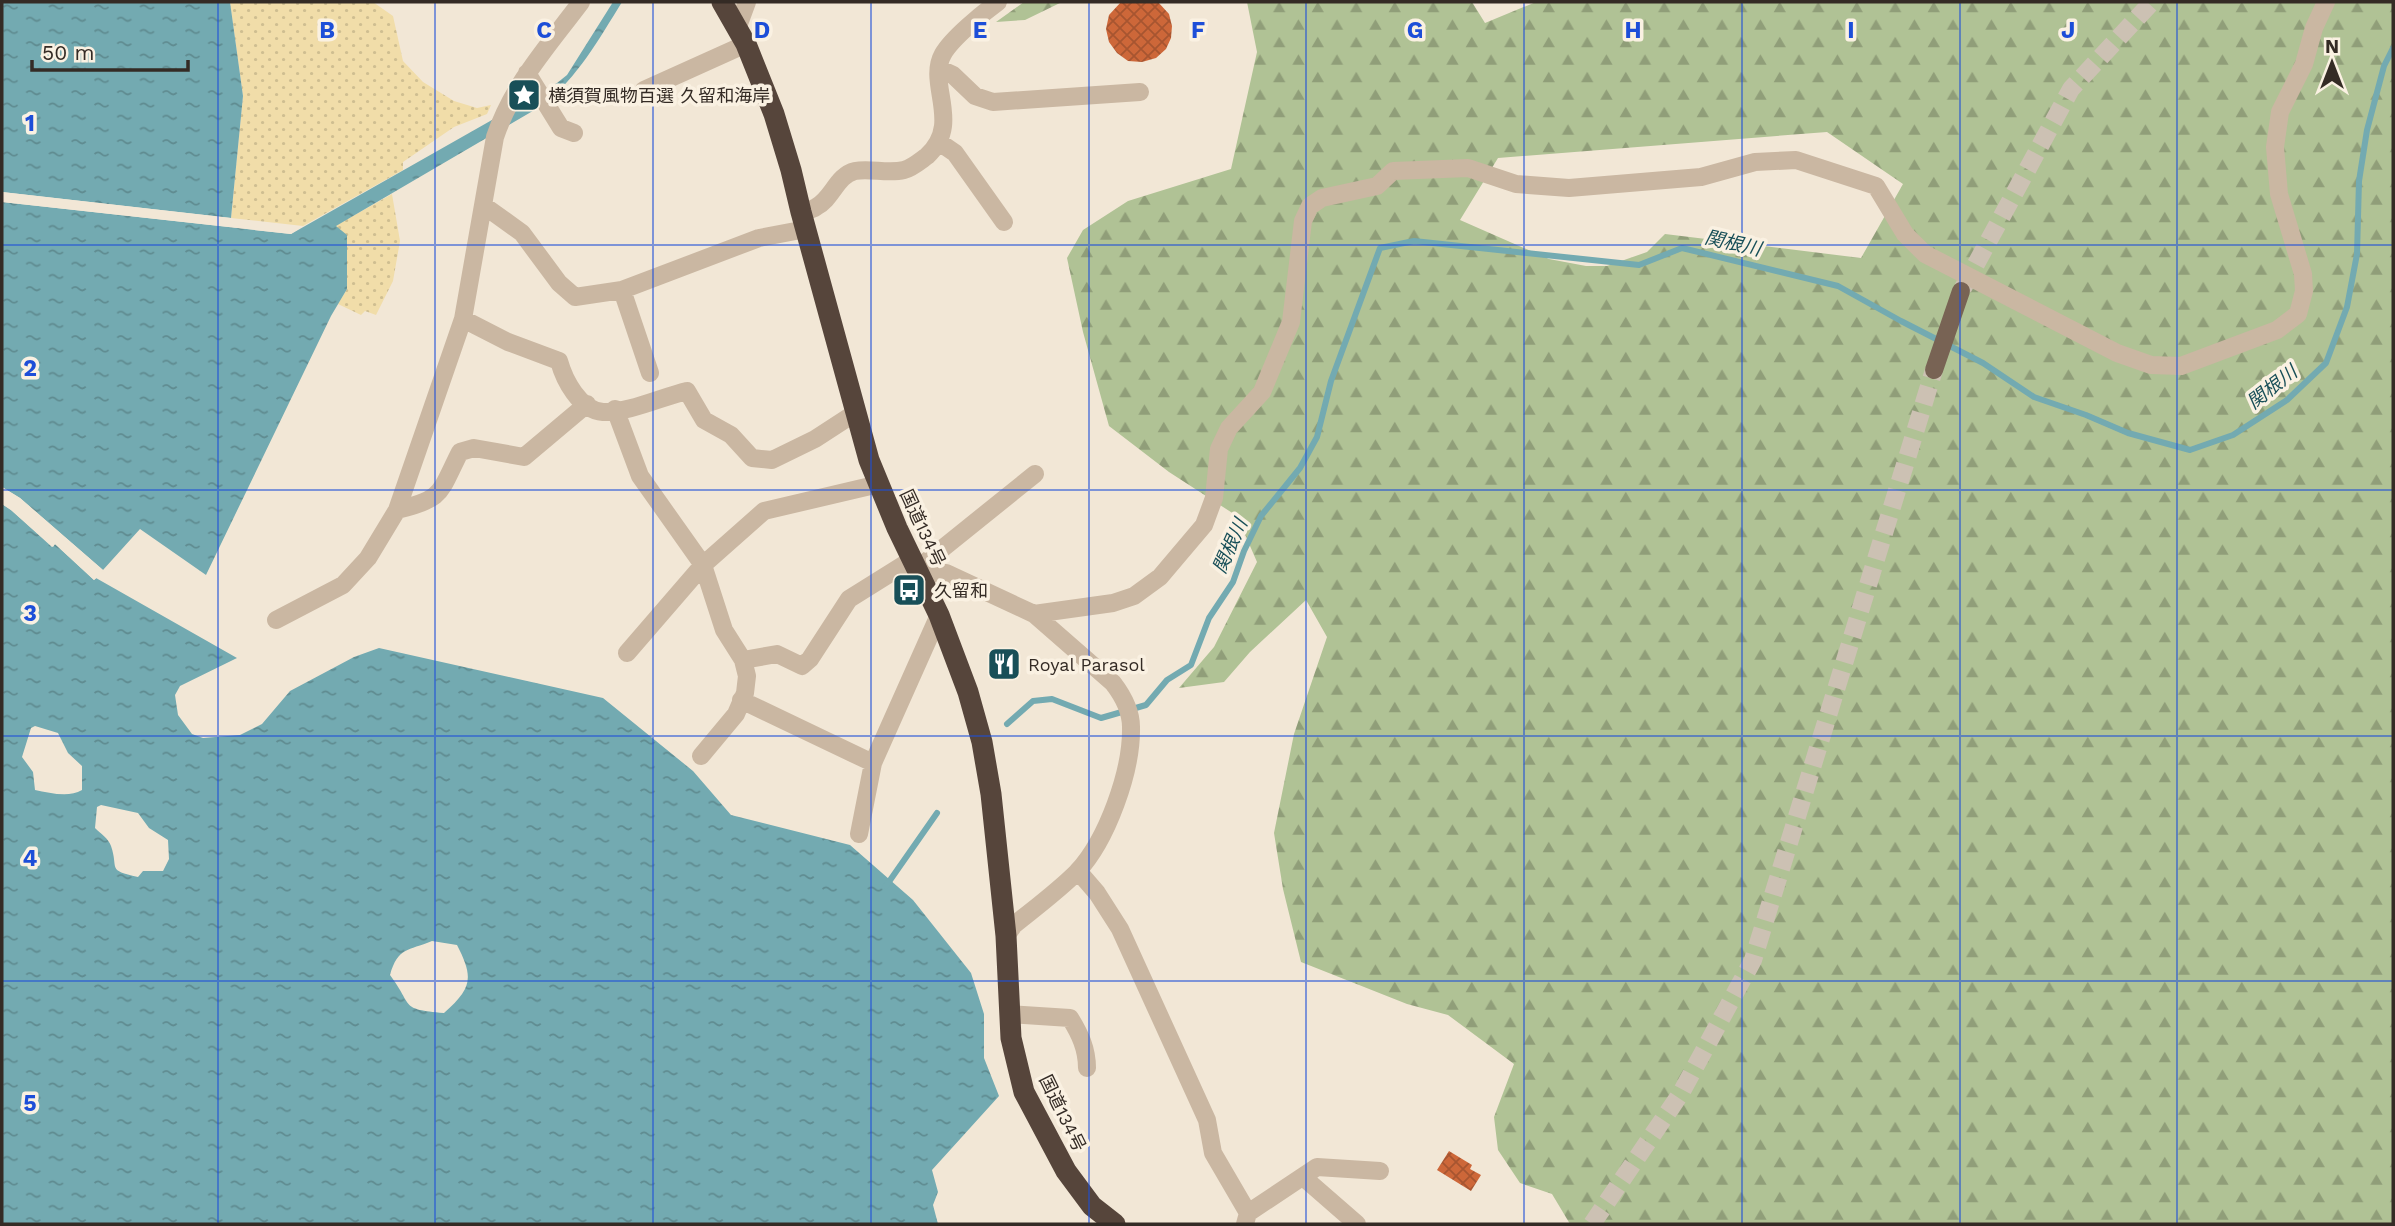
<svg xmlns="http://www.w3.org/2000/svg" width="2395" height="1226" viewBox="0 0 2395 1226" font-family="'Work Sans','Noto Sans JP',sans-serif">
	<defs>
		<pattern id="forest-firs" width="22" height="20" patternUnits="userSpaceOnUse" patternTransform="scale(1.75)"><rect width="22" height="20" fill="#b0c295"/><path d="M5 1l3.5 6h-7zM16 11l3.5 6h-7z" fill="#909e79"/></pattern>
		<pattern id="sand-dots" width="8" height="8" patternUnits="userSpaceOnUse" patternTransform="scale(1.75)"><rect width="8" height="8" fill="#f1dda9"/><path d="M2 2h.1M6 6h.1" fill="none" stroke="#cfbe91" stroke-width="1.8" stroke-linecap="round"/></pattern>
		<pattern id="water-ripples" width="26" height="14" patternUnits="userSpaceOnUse" patternTransform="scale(1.75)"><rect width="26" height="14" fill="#73aab1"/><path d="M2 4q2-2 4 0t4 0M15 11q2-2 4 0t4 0" fill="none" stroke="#5f8b90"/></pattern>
		<pattern id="building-cross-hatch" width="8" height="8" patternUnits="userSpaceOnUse" patternTransform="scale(1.75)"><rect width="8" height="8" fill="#cd6739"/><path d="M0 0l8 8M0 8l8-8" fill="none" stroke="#a75530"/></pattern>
	</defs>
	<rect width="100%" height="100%" fill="#f2e7d6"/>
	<path fill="url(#forest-firs)" fill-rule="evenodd" d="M1024,2H1062L1025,20L996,22Z
		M1247,2H1472L1485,23L1536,2H2393V1224H1570L1552,1194L1520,1183L1498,1150L1494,1117L1514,1064L1448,1015L1407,1004L1301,962L1283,889L1274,833L1294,734L1327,637L1306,600L1250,652L1224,682L1179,688L1214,647L1257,562L1237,516L1169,472L1109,426L1083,332L1067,258L1083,230L1128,201L1231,169L1257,52ZM1827,132L1903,184L1861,258L1665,234L1647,252L1607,266H1586L1549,259L1460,220L1498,158Z"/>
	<path fill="url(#sand-dots)" d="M230,2H373L393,16L403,61L423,82L454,101L477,108L491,105L487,114L454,127L403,162V170L303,226L231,218L243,96Z
		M392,194L400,241L393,281L376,315L365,311L361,315L338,304L347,289V236L335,226Z"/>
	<path fill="url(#water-ripples)" fill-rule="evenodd" d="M2,2H230L243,96L231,218L2,192Z
		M613,2H622C599,39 578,77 543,105L336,226L347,235V289L331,316L206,575L140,529L103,570L20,498L2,487V202L291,234L557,83L567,75Z
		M2,504L11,510L53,547L55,544L94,580L96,578L237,658L180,686L175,695L178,715L192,734L203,738L240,735L262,724L290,691L354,657L379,648L603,698L693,771L731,815L850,845L913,900L971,973L984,1014V1058L999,1096L932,1170L938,1192L933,1205L938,1224H2ZM35,726L58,733L68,753L82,766V790C69,798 50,793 35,790L33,772L22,757L31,728ZM101,805L138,813L149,828L168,840L169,859L163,871H143L138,877C106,870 119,869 111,846C109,839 100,833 95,828L97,807ZM432,941L457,945C474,978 472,988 444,1013C399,1009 414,1007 390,975C398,947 408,951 432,941Z"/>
	<path fill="#f2e7d6" d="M2,192L231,218L234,219L230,222L2,196Z
		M2,199L290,231L298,226H303L291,234L2,202Z
		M2,487L20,498L103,570L101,573L18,501L2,491Z
		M2,501L14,507L52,542L57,541L94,576H99L94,580L55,544L52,547L11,510L2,504Z"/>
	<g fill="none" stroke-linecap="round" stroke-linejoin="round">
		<path stroke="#73aab1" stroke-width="6" d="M1007,724L1033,701L1052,699L1101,718L1146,705L1167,680L1191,665L1209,618L1233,582L1244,551L1261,516L1300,468L1317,437L1331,381L1380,248L1414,241L1639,265L1682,248L1838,286L1901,321L1983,363L2034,397L2086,415L2128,433L2190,450L2233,435L2287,400L2326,363L2347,307L2357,254L2359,181L2367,130L2384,66L2393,48
			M886,886L937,813"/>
	</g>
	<path fill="url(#building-cross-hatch)" d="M1121,2H1158L1169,14L1172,26L1171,38L1166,49L1156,58L1142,62L1128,61L1117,53L1109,42L1106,29L1109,15Z
		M1449,1151L1472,1165L1470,1169L1481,1175L1471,1191L1437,1170Z"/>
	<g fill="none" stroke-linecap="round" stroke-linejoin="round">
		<path stroke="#ccc1b3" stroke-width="18" stroke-dasharray="18 9" stroke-linecap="butt" d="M1963,288L2071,89L2152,2
			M1592,1224L1681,1093L1753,960L1934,370"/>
		<path stroke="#cab7a2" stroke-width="18" d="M737,29L747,2
			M940,69L953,75L975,96L993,102L1140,92
			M527,73L561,128L574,133
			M644,90L746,44
			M939,142L955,153L1004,222
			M483,205L522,233L559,283L575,297L622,290L759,238L806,229
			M801,212C806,211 812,210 816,207C832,199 837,175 855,171C870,168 888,174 904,170C912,168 920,161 927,156C963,123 926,84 943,54C952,38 983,13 998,2
			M622,290L650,373
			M463,319L508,342L559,361C564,379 579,410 603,412C628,413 662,397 687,391L704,420L731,435L752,458L772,460L815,439L855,413
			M615,409L640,476L703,565L724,630L743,660L747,676L745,693L736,714L701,756
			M397,510C444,499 439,493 460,452L474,448L524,457L587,404
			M917,569L1035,474
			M920,574L946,573L1034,614L1113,603L1134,596L1160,577L1204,525L1214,498L1219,449L1229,428L1262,392L1291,322L1303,221L1310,206L1322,198L1377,186L1393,171L1468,168L1516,184L1569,188L1701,177L1755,162L1796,160L1876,186L1905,234L1925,254L2117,353L2151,365L2181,366L2277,330L2298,314L2304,291L2303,274L2279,194L2275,147L2280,112L2304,64L2314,28L2326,2
			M276,620L343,585L368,558L397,510L463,319L495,137C513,84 548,46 581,2
			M627,653L703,565L764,511L879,484
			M743,660L777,654L802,666L810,659L849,599L913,559
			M741,700L873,763
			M859,834L873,763L939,615
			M1078,871L1097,893L1120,929L1207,1120L1213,1153L1248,1213
			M1006,936L1014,925C1035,908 1058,891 1077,872C1107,840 1132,771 1131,727C1131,711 1123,696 1113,683L1034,614
			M1009,1014L1070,1018C1080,1034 1087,1049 1087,1068
			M1303,1177L1357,1224
			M1245,1224L1248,1213L1317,1167L1380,1171"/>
		<path stroke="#786354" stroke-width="18" d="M1934,370L1961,291"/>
		<path stroke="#56453b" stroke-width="21" d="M722,2L746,44L774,114L791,170L801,212L869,460L897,528L939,615L968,692L982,742L991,794L1006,936L1011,1038L1024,1092L1066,1171L1092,1206L1115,1224"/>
	</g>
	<path fill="none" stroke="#1d4ed8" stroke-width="2" stroke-opacity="0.55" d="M218,2V1224M435,2V1224M653,2V1224M871,2V1224M1089,2V1224M1306,2V1224M1524,2V1224M1742,2V1224M1960,2V1224M2177,2V1224M2,245H2393M2,490H2393M2,736H2393M2,981H2393"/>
	<defs>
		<symbol id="sight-square" viewBox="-11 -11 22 22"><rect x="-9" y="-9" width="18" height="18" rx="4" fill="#184f58" stroke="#faf1e2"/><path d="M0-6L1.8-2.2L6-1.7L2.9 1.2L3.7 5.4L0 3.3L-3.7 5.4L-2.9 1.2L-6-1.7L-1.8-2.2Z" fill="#fff"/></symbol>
		<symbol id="bus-square" viewBox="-11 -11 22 22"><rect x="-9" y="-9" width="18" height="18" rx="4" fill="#184f58" stroke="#faf1e2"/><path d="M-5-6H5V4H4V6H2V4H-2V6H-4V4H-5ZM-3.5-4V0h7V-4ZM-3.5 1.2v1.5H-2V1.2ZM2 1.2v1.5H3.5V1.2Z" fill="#fff"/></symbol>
		<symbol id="restaurant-square" viewBox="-11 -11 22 22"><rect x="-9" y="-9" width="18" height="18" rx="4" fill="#184f58" stroke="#faf1e2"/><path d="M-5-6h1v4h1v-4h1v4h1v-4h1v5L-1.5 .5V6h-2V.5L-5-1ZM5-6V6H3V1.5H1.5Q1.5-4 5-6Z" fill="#fff"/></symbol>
	</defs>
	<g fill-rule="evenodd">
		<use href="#sight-square" x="505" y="76" width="38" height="38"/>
		<use href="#bus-square" x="890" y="571" width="38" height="38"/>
		<use href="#restaurant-square" x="985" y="645" width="38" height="38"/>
	</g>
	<g text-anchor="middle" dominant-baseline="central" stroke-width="7" stroke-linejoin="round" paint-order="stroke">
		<g font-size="18" fill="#342b25" stroke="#faf1e2" text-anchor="start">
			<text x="548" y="95">横須賀風物百選 久留和海岸</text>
			<text x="934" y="590">久留和</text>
			<text x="1028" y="664">Royal Parasol</text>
		</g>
		<g font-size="18" fill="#342b25" stroke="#faf1e2">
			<text transform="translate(923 528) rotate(65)">国道134号</text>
			<text transform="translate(1063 1113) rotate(64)">国道134号</text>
		</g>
		<g font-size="19" font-style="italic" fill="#184f58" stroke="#faf1e2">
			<text transform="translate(1733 243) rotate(13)">関根川</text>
			<text transform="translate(2272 387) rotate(-38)">関根川</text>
			<text transform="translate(1230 546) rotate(-66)">関根川</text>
		</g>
	</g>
	<g font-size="23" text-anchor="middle" font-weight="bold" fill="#1d4ed8" stroke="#faf1e2" stroke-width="7" stroke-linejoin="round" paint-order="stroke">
		<text x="327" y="38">B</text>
		<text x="544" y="38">C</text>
		<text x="762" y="38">D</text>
		<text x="980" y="38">E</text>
		<text x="1198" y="38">F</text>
		<text x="1415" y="38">G</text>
		<text x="1633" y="38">H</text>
		<text x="1851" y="38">I</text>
		<text x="2068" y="38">J</text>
		<text x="30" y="131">1</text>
		<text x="30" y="376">2</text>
		<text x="30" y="621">3</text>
		<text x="30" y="866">4</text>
		<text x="30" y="1111">5</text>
	</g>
	<rect width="2395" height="1226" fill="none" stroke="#342b25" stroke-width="7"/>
	<g transform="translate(2332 63)" stroke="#faf1e2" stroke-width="5" paint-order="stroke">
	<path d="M0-5L12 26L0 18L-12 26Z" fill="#342b25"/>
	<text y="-10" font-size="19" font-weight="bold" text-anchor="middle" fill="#342b25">N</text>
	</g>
	<path d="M32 60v10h156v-10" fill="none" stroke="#342b25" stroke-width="3.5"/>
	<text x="42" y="60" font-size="21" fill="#342b25" stroke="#faf1e2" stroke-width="5" paint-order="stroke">50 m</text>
</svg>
